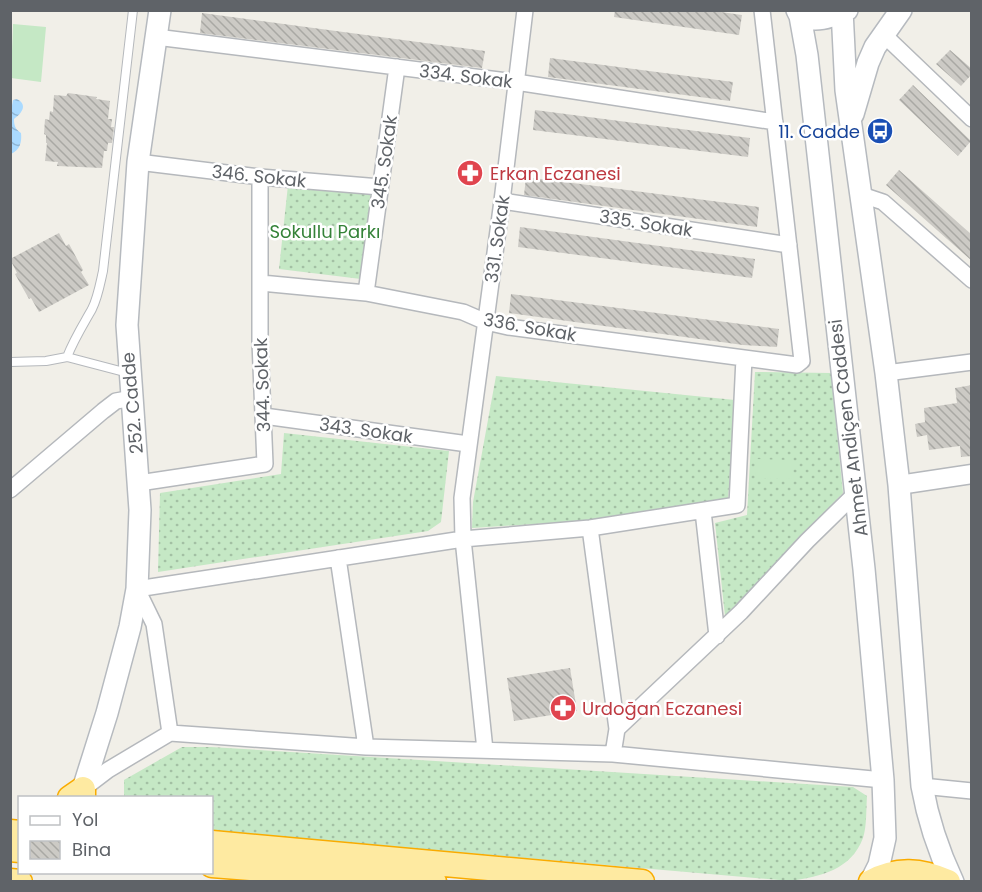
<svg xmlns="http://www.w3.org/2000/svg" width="982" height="892" viewBox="0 0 982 892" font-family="Poppins,sans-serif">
	<defs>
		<pattern id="grass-dots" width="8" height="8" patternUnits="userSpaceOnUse" patternTransform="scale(1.5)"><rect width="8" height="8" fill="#c5e8c5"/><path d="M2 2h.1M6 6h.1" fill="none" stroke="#a3c0a4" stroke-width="1.8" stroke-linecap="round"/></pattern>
		<pattern id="water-waves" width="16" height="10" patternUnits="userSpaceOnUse" patternTransform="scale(1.5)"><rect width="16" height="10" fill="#aadaff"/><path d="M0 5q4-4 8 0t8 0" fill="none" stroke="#8eb4d2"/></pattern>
		<pattern id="building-back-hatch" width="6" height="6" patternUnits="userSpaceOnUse" patternTransform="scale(1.5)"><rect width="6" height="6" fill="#cccac5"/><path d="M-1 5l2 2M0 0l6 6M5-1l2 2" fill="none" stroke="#a9a8a4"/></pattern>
	</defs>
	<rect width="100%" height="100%" fill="#f1efe8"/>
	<path fill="url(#grass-dots)" d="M288,185L372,193L361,279L279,269Z
		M755,372L831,373L843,493L725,616L715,523L747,515Z
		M496,376L735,400L728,500L582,521L472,528L473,502Z
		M284,433L449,451L441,522L428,531L158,572L160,493L281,474Z
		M182,747H211L853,787L867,796C866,809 867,826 863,838C851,870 821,876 791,881L212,831V798L124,797V780Z"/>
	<path fill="#c5e8c5" d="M13,24L46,27L41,82L11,78Z
		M756,459L793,460V479L755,478Z"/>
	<path fill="url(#water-waves)" d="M17,99C28,105 22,113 14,119C14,125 15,129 21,133C22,142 20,150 11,154L10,116L13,100Z"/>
	<path fill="url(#building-back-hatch)" d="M615,10H707L742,15L739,35L614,17Z
		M202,13L485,51L482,68L200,33Z
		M950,50L972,69V74L961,86L936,64Z
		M550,58L733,82L730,101L548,77Z
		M913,85L971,141L958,156L899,100Z
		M68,93L97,97L96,99L110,101L108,119H112L111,127H114L112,143H108L107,151H104L102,168L57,166L58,162L45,161L47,143H46V135L44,134L45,119L49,120L50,111L53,112L54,95L66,96Z
		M535,110L750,138L748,157L533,130Z
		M899,170L972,235V261L886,185Z
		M526,177L759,207L757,227L524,195Z
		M520,227L755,259L752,278L518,247Z
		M59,233L66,246L69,244L83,270L81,272L89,285L39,312L31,298L29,299L15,274L17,273L10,259Z
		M511,294L779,329L777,347L743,345L509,313Z
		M972,385V456L961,457L960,446L929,450L927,435L917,437L915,424L925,422L924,408L957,403L955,388Z
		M570,668L577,711L514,721L507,678Z"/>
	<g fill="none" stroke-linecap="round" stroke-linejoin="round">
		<defs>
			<path id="service" d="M67,357C74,339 83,325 92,309C98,297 100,284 103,271L133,10
				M10,362L46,361L67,357L128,373"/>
			<path id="minor" d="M883,34L972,119
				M156,37L516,82L775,122
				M138,162L260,177L380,187
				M859,194L883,202L972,280
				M502,201L789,245
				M261,283L366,293L463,312L486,322L508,327L797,365L802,361L762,10
				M366,293L397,67
				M744,358L737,505L590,528L463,539L137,589L154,624L170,733L366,747L613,754L883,780
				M886,373L972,362
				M264,416L468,444
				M139,483L265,464L260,342V177
				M10,490L103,411L116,401L133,398
				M703,511L717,636
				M590,528L617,729L613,754
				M338,558L366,747
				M617,729L741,612L807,541L855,494
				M485,750L463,539L462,498L502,201L525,10
				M922,786L972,791
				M83,789L108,770L170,733"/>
			<path id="tertiary" d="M899,485L972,474"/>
			<path id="secondary" d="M797,10L800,16L807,55L864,569L883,780L885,838L879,865L871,881
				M842,10L846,90L886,373L899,485L922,786C928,820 938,850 953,882
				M800,16C818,23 830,17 847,10
				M853,114L868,63L875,47L901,10
				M83,789L107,713L130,627L137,589L140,510L127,325L138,162L160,10"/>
			<path id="trunk" d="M70,798L83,789V798
				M10,832L20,833
				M212,843L642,882
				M10,849L20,850
				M212,865L434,882
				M10,881L20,882
				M871,882C897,868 921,870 948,882"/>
		</defs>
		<use href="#service" stroke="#b5b8bc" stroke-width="10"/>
		<use href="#minor" stroke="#b5b8bc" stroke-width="18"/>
		<use href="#tertiary" stroke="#b5b8bc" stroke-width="21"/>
		<use href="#secondary" stroke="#b6babf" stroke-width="24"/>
		<use href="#trunk" stroke="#f9ab00" stroke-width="27"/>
		<use href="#service" stroke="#fff" stroke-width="8"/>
		<use href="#minor" stroke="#fff" stroke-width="15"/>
		<use href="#tertiary" stroke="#fff" stroke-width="18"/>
		<use href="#secondary" stroke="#fff" stroke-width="21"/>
		<use href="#trunk" stroke="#feeaa1" stroke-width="24"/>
	</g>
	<defs>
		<symbol id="bus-disc" viewBox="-11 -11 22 22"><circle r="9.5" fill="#1a4fb4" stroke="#fff"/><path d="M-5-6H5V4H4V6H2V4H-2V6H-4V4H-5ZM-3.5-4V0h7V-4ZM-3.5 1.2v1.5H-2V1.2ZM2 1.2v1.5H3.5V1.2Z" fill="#fff"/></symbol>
		<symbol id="pharmacy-disc" viewBox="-11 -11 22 22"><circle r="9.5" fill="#e0444e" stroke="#fff"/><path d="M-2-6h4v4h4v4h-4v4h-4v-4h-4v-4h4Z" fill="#fff"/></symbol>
	</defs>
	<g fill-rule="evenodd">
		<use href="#bus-disc" x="865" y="116" width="30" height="30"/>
		<use href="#pharmacy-disc" x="455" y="158" width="30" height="30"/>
		<use href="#pharmacy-disc" x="548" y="693" width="30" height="30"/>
	</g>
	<g text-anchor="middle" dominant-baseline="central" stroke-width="5" stroke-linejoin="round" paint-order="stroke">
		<g font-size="18" fill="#5f6368" stroke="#fff">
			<text transform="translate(466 76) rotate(7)">334. Sokak</text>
			<text transform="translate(384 162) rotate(-82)">345. Sokak</text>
			<text transform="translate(259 176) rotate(6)">346. Sokak</text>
			<text transform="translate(646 223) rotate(9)">335. Sokak</text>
			<text transform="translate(497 239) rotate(-82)">331. Sokak</text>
			<text transform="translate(530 327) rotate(10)">336. Sokak</text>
			<text transform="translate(262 385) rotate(-92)">344. Sokak</text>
			<text transform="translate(132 403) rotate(-95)">252. Cadde</text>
			<text transform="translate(848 428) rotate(-97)">Ahmet Andiçen Caddesi</text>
			<text transform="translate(366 430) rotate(8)">343. Sokak</text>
		</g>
		<g font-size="18" fill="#164399" stroke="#fff" text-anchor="end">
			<text x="860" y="131">11. Cadde</text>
		</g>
		<g font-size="18" fill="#be3a42" stroke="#fff" text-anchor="start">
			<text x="490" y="173">Erkan Eczanesi</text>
			<text x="582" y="708">Urdoğan Eczanesi</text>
		</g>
		<g font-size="18" fill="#348238" stroke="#fff">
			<text x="325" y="231">Sokullu Parkı</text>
		</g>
	</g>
	<rect width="982" height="892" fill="none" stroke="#5f6368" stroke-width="24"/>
	<rect x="18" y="796" width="195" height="78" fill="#ffffff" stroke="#bfc1c3" stroke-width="1.5"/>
	<rect x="30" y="816" width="30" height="9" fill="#ffffff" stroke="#bfc1c3" stroke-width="1.5"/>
	<text x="72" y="826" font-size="18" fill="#5f6368">Yol</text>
	<rect x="30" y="841" width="30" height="18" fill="url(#building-back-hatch)" stroke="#bfc1c3" stroke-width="1.5"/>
	<text x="72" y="856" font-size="18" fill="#5f6368">Bina</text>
</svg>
